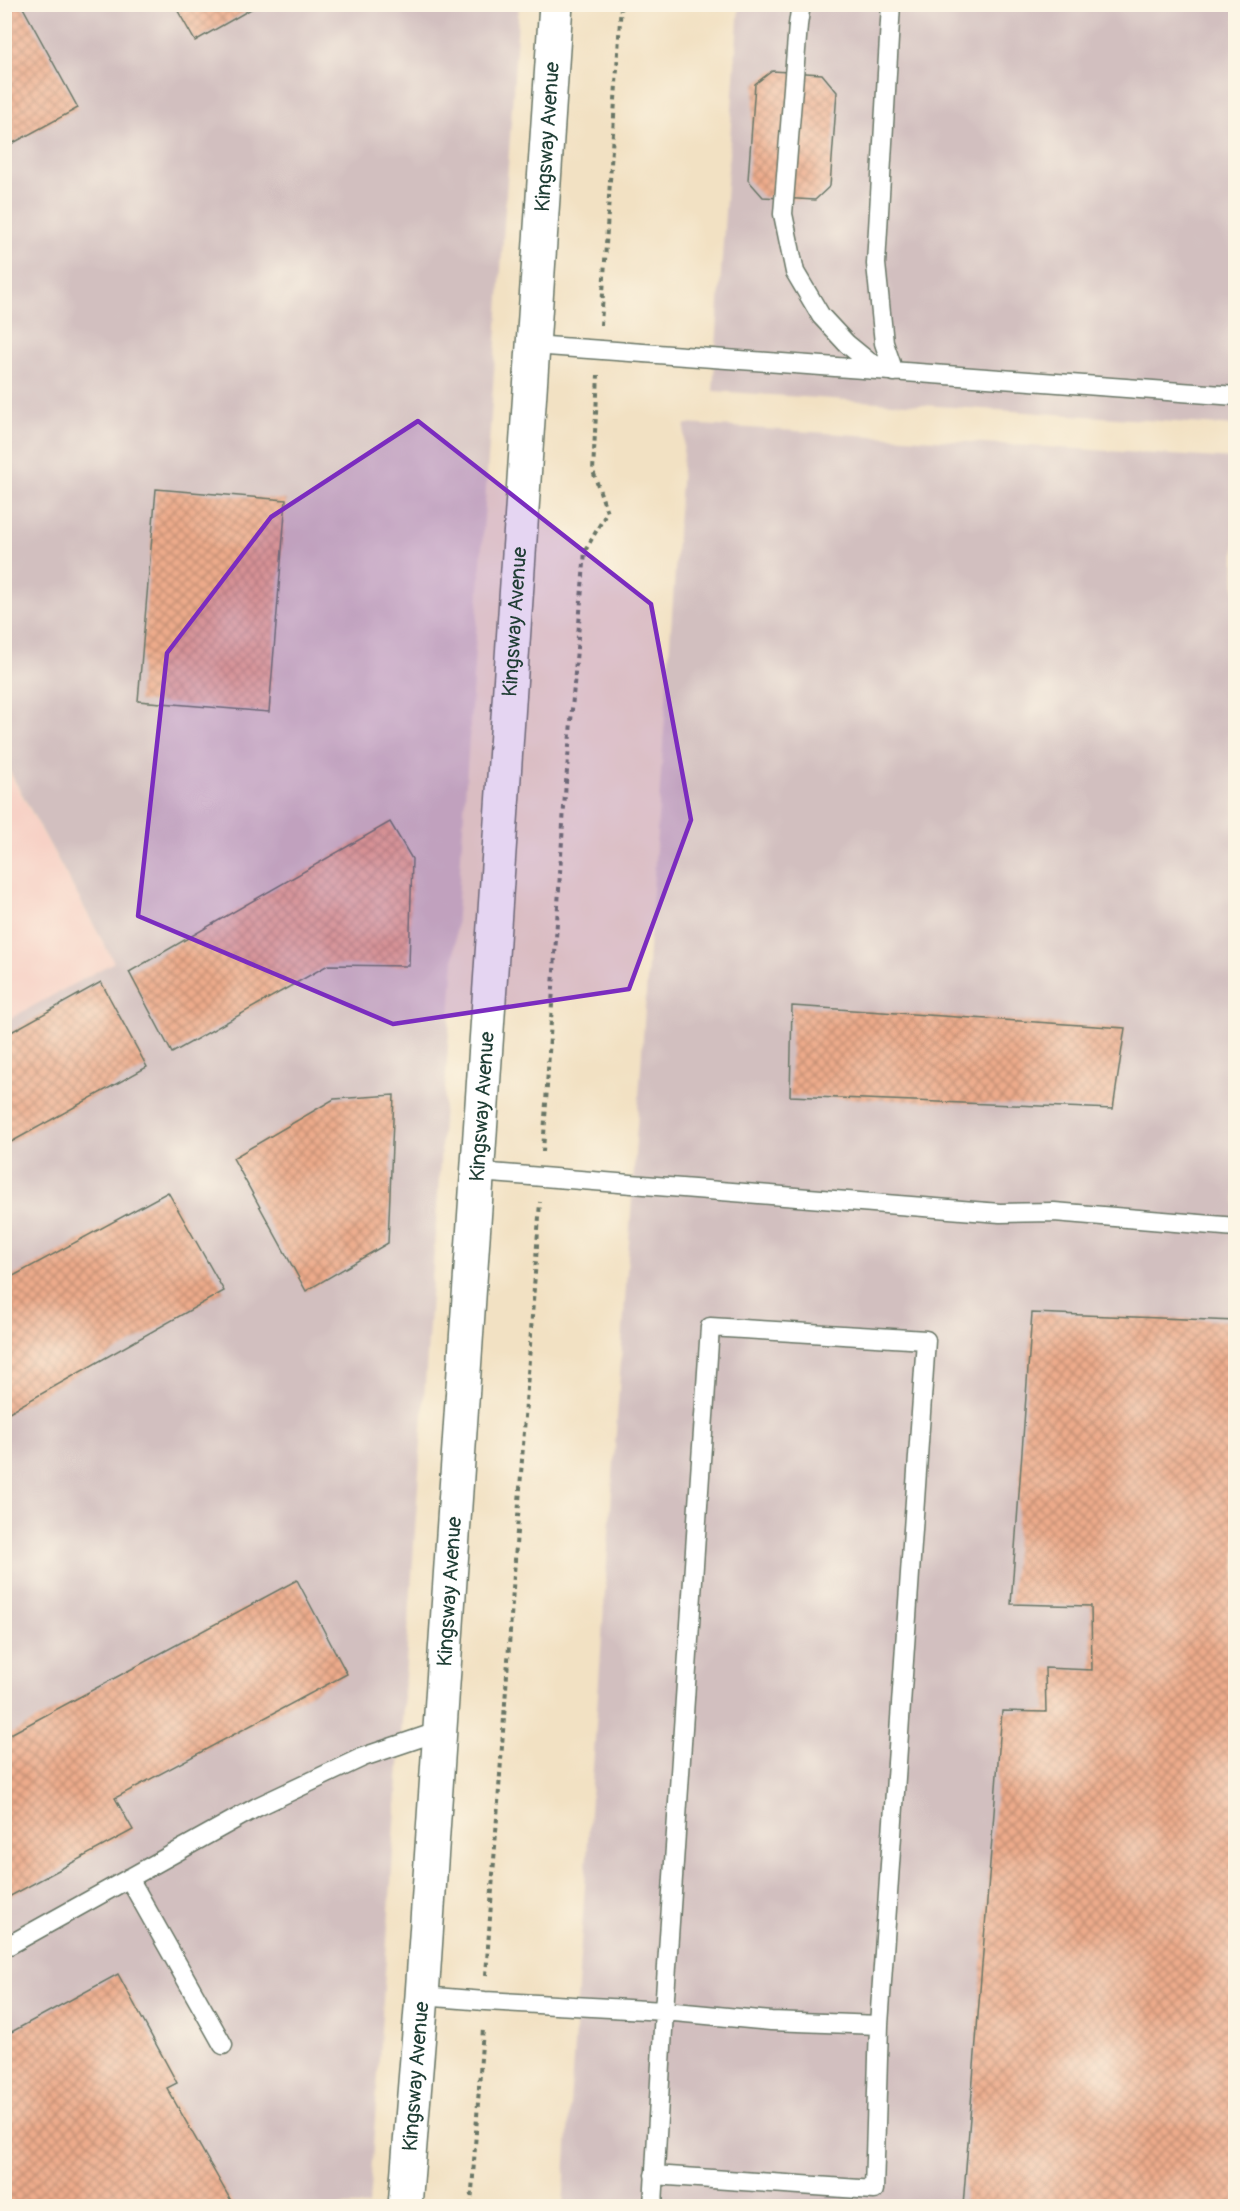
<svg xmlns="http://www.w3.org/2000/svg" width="1240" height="2211" viewBox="0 0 1240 2211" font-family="Pangolin,sans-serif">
	<defs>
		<pattern id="building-cross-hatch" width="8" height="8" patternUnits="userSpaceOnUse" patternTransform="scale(1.5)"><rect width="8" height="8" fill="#edab8b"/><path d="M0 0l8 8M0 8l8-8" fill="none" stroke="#bf8c72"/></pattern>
	</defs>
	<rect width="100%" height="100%" fill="#fcf5e5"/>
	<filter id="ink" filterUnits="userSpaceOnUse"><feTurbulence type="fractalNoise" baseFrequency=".0167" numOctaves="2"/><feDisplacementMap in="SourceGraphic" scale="12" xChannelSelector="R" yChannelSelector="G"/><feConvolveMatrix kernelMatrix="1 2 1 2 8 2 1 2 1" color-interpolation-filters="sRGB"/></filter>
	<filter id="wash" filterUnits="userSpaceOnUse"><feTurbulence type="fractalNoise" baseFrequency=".008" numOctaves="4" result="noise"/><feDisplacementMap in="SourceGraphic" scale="24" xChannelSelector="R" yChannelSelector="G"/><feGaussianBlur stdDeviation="1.35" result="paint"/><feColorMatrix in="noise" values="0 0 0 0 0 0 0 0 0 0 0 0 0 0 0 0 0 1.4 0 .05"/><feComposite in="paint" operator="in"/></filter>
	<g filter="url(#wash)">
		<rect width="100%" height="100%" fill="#f2e1c3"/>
		<path fill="#f7d1c6" d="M4,763L114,962L5,1022H4Z"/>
		<path fill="#d2bfbf" d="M5,5H519L369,2206H5L4,1022L114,962L5,763Z
			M739,5H1235V426L713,391Z
			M685,424L1235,459V2206H563Z"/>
		<g id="blocks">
			<path fill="url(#building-cross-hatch)" d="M4,4H21L78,108L4,148Z
				M174,4H260L195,41Z
				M772,71L822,74L837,92L830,186L815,200L763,197L748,180L755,84Z
				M156,489L286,500L269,712L138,701Z
				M390,822L412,859L409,966L328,965L172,1053L129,972Z
				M101,982L147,1067L4,1146V1036Z
				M792,1006L1125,1028L1113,1109L790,1096Z
				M394,1095L388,1243L306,1291L233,1158L334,1099Z
				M168,1192L224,1291L4,1415V1281Z
				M1032,1313L1236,1321V2206H963L1002,1711L1046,1712L1045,1668L1092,1670L1091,1606L1011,1604Z
				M297,1580L347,1674L115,1798L133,1830L5,1899V1737Z
				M118,1974L177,2083L167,2088L234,2206H4V2036Z"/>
		</g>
	</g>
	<g filter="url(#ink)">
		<use href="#blocks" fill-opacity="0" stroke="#697666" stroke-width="1.5"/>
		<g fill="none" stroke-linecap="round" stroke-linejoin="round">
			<defs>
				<path id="service" d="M801,4L798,25L783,214L795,272L821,316L847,344L869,362L884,368
					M891,4L876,264L884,343L894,372
					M533,345L1236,396
					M478,1172L1000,1213L1054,1212L1236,1227
					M129,1878L223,2045
					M4,1948L257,1807L363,1757L440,1731
					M422,1996L485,2001L664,2011L771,2021L879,2025L926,1340L710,1327L664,2011L653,2206
					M654,2175L874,2190L879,2025"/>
				<g id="secondary">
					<path id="s1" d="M405,2206L422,1996L556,4"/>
				</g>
			</defs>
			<use href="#service" stroke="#697666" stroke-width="21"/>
			<use href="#secondary" stroke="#697666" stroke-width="36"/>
			<path stroke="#697666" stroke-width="4" stroke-dasharray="4.5 4.5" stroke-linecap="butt" d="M601,325L621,4
				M543,1152L564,807L585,551L607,512L593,471L598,375
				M486,1975L540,1202
				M471,2206L483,2028"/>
			<use href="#service" stroke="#fff" stroke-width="18"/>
			<use href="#secondary" stroke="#fff" stroke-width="33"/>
		</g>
	</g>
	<path fill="#7b2cbf" fill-opacity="0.2" stroke="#7b2cbf" stroke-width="4.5" stroke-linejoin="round" d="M418,421L651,604L691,820L629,989L393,1024L138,916L167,653L271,517Z"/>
	<g text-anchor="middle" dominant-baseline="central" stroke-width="6" stroke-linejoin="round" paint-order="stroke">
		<g font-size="21" fill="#1f3d34" stroke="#fcf5e5">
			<text stroke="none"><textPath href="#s1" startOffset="2074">Kingsway Avenue</textPath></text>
			<text stroke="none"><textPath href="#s1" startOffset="1588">Kingsway Avenue</textPath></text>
			<text stroke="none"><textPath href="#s1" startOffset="1102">Kingsway Avenue</textPath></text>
			<text stroke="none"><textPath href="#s1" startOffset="616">Kingsway Avenue</textPath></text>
			<text stroke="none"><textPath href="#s1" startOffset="130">Kingsway Avenue</textPath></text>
		</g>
	</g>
	<rect width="1240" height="2211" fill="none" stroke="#fcf5e5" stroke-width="24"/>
</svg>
